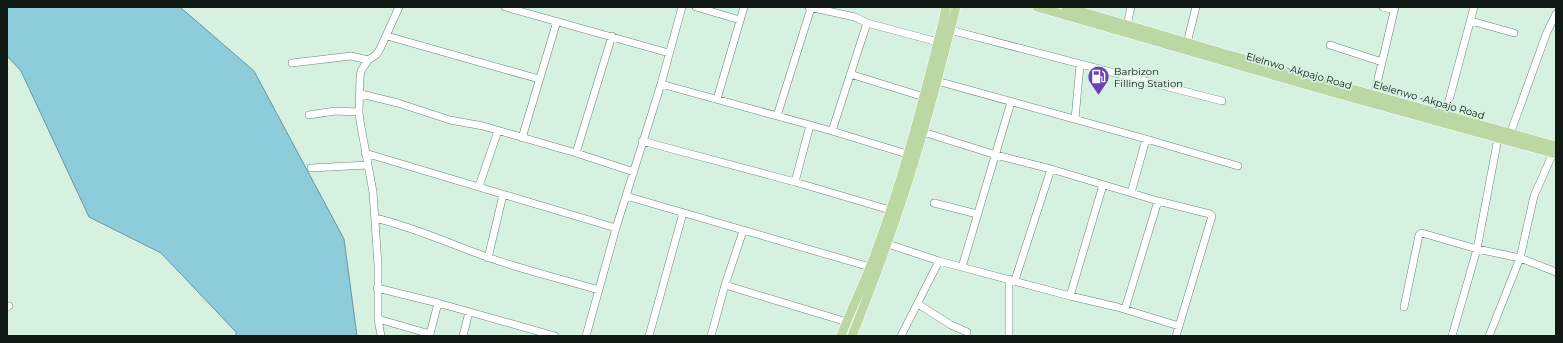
<svg xmlns="http://www.w3.org/2000/svg" width="1563" height="343" viewBox="0 0 1563 343" font-family="Montserrat,sans-serif">
	<rect width="100%" height="100%" fill="#d7f1e1"/>
	<path fill="#8dccdb" stroke="#67969f" d="M7,7H180L254,71L344,239L357,336H236V332L161,253L89,217L21,71L7,56Z"/>
	<g fill="none" stroke-linecap="round" stroke-linejoin="round">
		<defs>
			<path id="minor" d="M505,7L669,53
				M696,7L740,20
				M809,7L855,17L867,23L938,42
				M1383,7L1394,10
				M1471,21L1514,33
				M1127,25L1131,7
				M950,30L1222,101
				M387,36L539,79
				M1187,43L1196,7
				M1330,45L1382,62
				M292,63L351,56L368,60
				M850,74L924,97
				M937,81L1146,139L1238,166
				M661,84L832,131L907,154
				M361,94L398,103L450,120L483,126L576,153L634,172
				M1374,96L1395,7
				M717,99L744,7
				M309,115L335,111L359,112
				M1445,115L1474,7
				M777,116L811,8
				M1075,119L1080,65
				M832,131L867,23
				M923,132L996,155L1051,169L1158,201L1210,214L1212,216L1176,336
				M1510,134L1547,32L1556,14
				M522,138L557,21
				M642,141L795,182L890,210
				M365,153L616,228
				M576,153L612,36
				M311,168L368,165
				M795,182L810,125
				M479,186L498,131
				M1131,193L1146,139
				M626,196L870,267
				M934,203L977,214
				M375,218C414,227 450,244 487,257C523,270 562,279 599,290
				M888,244L939,261L1070,296L1117,307L1179,326
				M488,258L503,195
				M962,267L1011,102
				M1009,279V336
				M1015,280L1051,169
				M725,285L847,322
				M377,288L438,303L555,336
				M1070,296L1103,185
				M918,304L951,325L967,332
				M7,307L9,306
				M1404,307L1419,235L1422,233L1477,249L1520,258L1556,272
				M1125,309L1158,201
				M378,319L430,334L438,303
				M381,336L378,319V265L373,192L360,121L359,112L360,78L361,71L368,60L376,55L380,49L399,7
				M463,336L469,312
				M586,336L616,228L661,84L682,7
				M649,336L683,213
				M711,336L725,285L743,231
				M901,336L939,261
				M1452,336L1477,249L1498,138
				M1489,336L1520,258L1534,196L1553,153"/>
			<path id="major" d="M1037,7L1328,91L1556,154
				M1066,7L1226,54L1556,146
				M841,336C851,309 864,284 874,257C903,181 923,101 943,22L946,7
				M852,336C880,266 906,194 926,121C937,83 946,45 956,7"/>
		</defs>
		<use href="#minor" stroke="#6c8375" stroke-width="8"/>
		<use href="#major" stroke="#fff" stroke-width="10"/>
		<use href="#minor" stroke="#fff" stroke-width="7"/>
		<use href="#major" stroke="#bbd8a4" stroke-width="9"/>
	</g>
	<defs>
		<symbol id="fuel-pin" viewBox="-11 -11 22 30"><path d="M0 17L-7.5 6A9.5 9.5 0 1 1 7.5 6Z" fill="#6b40b8" stroke="#d7f1e1"/><path d="M-5.5-6h7V0h2V4h1.3V-2.5L3-4.5l.8-.8L6-3V5H2.5V1h-1V6h-7ZM-4.2-4.7v3.2H.2V-4.7Z" fill="#fff"/></symbol>
	</defs>
	<g fill-rule="evenodd">
		<use href="#fuel-pin" x="1086" y="64" width="25" height="34"/>
	</g>
	<g text-anchor="middle" dominant-baseline="central" stroke-width="3.5" stroke-linejoin="round" paint-order="stroke">
		<g font-size="10" fill="#0f1813" stroke="#d7f1e1" text-anchor="start">
			<text x="1114" y="71">Barbizon<tspan x="1114" dy="12">Filling Station</tspan></text>
		</g>
		<g font-size="10" fill="#0f1813" stroke="#d7f1e1">
			<text transform="translate(1299 71) rotate(16)">Elelnwo -Akpajo Road</text>
			<text transform="translate(1429 100) rotate(16)">Elelenwo -Akpajo Road</text>
		</g>
	</g>
	<rect width="1563" height="343" fill="none" stroke="#0f1813" stroke-width="16"/>
</svg>
